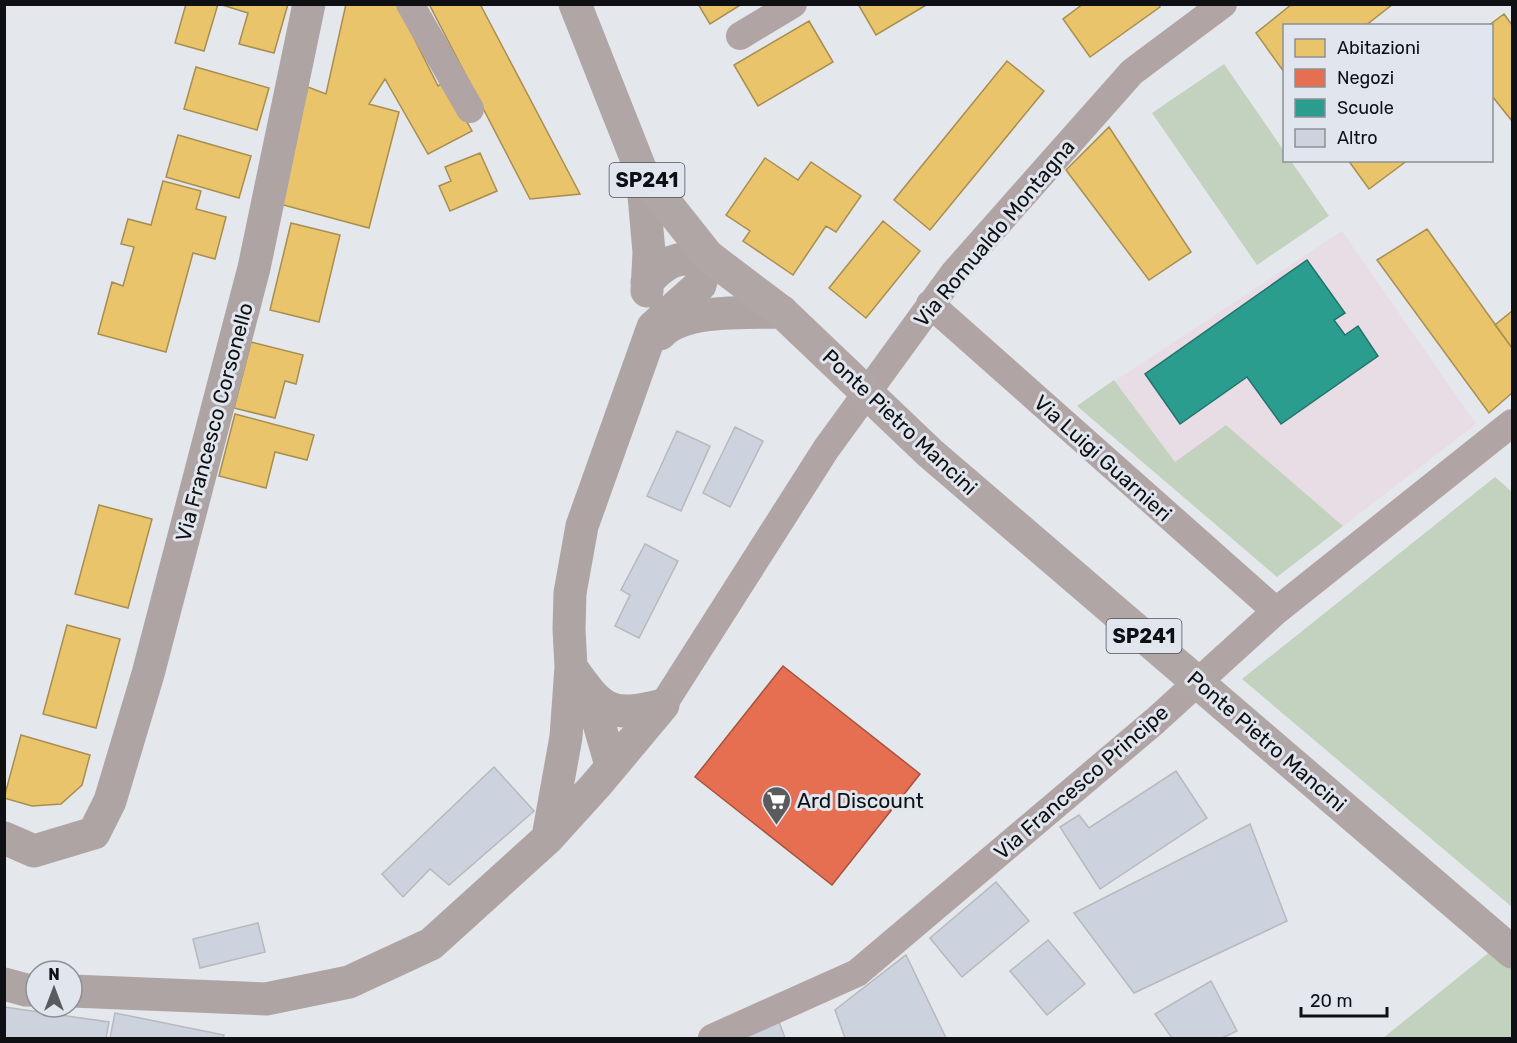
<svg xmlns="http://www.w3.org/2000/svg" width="1517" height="1043" viewBox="0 0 1517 1043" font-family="Rubik,sans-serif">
	<rect width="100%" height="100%" fill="#e4e7eb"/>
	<path fill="#e8dde5" d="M1342,231L1476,424L1277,577L1077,406Z"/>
	<path fill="#c3d2bf" d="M1224,64L1284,151V160L1291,161L1329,216L1257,265L1152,113Z
		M1114,380L1175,462L1226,425L1343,526L1277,577L1077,406Z
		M1495,477L1512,492V907L1242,679Z
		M1512,934V1038H1383Z"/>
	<path fill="#e9c46a" stroke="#a88e50" stroke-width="1.5" d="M186,4H218L204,51L175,43Z
		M219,4H288L274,53L239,44L248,13Z
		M346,4H397L438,86L445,82L472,131L428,154L385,79L369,104L399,112L369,228L276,203L308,87L326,94Z
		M429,4H480L580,194L530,199Z
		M698,4H742L710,24Z
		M858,4H928L876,35Z
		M1083,4H1159L1160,7L1090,57L1063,19Z
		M1292,4H1393L1365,26H1284V72L1256,33Z
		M1504,14L1512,25V121L1492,96V26H1488Z
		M809,21L833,62L758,106L734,65Z
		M1007,61L1044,91L930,230L894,200Z
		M196,67L269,88L257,130L184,109Z
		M1109,127L1191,252L1149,280L1066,170Z
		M178,135L251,156L239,198L166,177Z
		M480,153L497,191L450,211L439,186L451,181L445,167Z
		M765,158L798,180L811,162L861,196L836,232L826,226L793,275L743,241L750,231L726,215Z
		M1348,160H1408L1369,189Z
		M163,181L201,191L196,209L226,217L215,259L193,253L166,352L98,334L112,282L123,286L134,247L121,244L128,219L151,225Z
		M883,221L920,251L866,318L829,288Z
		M291,223L340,235L319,322L270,310Z
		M1427,229L1512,348V393L1489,413L1377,260Z
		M1512,311V348L1495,325Z
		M251,342L303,355L296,384L285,381L275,418L234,408Z
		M235,414L314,435L307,460L275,452L266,488L219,476Z
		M99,505L152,519L128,608L75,594Z
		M67,625L120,639L96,728L43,714Z
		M21,735L90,755L82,785L61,804L32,806L4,798Z"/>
	<path fill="#e76f51" stroke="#a6523e" stroke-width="1.5" d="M783,666L920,774L832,885L695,777Z"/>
	<path fill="#2a9d8f" stroke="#22736a" stroke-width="1.5" d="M1307,260L1345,313L1334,320L1345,335L1358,326L1378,356L1281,424L1247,377L1180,424L1145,374Z"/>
	<path fill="#ccd3df" stroke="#b7b9bc" stroke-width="1.5" d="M735,427L763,441L730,507L703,493Z
		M677,431L710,446L681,511L647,496Z
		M645,544L678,561L639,638L615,626L630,595L621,590Z
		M494,767L534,811L449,885L430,869L403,897L382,874Z
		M1176,771L1207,818L1100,889L1060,827L1079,815L1089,828Z
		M1250,824L1287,921L1134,993L1074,913Z
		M996,882L1029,921L962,977L930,938Z
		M258,923L265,952L200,968L193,939Z
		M1048,940L1085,984L1047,1015L1010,971Z
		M906,955L946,1038H845L835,1010Z
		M1211,981L1237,1031L1222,1038H1172L1155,1014Z
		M4,1007L109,1022L106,1038H4Z
		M115,1013L224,1035L223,1038H110Z
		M778,1019L785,1038H738Z"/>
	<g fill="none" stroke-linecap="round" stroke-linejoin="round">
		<path stroke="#b0a5a4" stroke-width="28" d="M410,4L470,109
			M740,36L793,4
			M930,304L1276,611
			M663,705L826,449L954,273L1132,72L1223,4
			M712,1038L857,973L1155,721L1276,611L1512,423"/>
		<path stroke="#aea4a3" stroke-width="33" d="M642,173L649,252L647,291
			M660,334C684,308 748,313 782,312
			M571,667C601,710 610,719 663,705
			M591,696L611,765
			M548,837L566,737L571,667L569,629L570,593L582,526L653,327L700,285L708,256C677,259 669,258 647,282
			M4,838L34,851L94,833L110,801L148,674L254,268L309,4
			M4,984L26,990H36
			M72,991L266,999L349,982L431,944L548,838L597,784L663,705"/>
		<path stroke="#b1a6a6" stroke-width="33" d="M575,4L642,173L708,256L782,312"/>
		<path stroke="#b1a6a6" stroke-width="33" d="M782,312L930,453L1512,952"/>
	</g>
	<defs>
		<symbol id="supermarket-pin" viewBox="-11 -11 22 30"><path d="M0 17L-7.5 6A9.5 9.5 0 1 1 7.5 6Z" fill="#5a5b5f" stroke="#e1e6ee"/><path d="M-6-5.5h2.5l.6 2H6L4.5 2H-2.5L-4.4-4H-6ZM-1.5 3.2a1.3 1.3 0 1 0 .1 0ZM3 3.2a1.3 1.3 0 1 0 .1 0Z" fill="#fff"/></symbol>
	</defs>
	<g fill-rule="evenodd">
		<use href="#supermarket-pin" x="760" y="784" width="33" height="45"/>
	</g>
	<g text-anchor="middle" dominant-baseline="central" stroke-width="6" stroke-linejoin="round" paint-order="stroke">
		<g fill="#e1e6ee" stroke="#4e5055" stroke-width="1.5">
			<rect x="609.5" y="163" width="75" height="34" rx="4.5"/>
			<rect x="1106.5" y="619" width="75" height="34" rx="4.5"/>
		</g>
		<g font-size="20" font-weight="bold" fill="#0f1013">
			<text x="647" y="180">SP241</text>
			<text x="1144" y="636">SP241</text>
		</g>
		<g font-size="21" fill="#0f1013" stroke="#e1e6ee">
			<text transform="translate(994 233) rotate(-50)">Via Romualdo Montagna</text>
			<text transform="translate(214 422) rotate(-75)">Via Francesco Corsonello</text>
			<text transform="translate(900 422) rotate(43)">Ponte Pietro Mancini</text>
			<text transform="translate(1103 458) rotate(42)">Via Luigi Guarnieri</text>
			<text transform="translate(1267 741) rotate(41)">Ponte Pietro Mancini</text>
			<text transform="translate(1081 782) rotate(-41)">Via Francesco Principe</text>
		</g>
		<g font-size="21" fill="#0f1013" stroke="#e1e6ee" text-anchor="start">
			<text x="797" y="800">Ard Discount</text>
		</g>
	</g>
	<rect width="1517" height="1043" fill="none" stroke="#0f1013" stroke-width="12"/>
	<rect x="1283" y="24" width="210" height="138" fill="#e1e6ee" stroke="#8d9096" stroke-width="1.5"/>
	<rect x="1295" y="39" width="30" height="18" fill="#e9c46a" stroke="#8d9096" stroke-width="1.5"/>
	<text x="1337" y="54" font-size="18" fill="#0f1013">Abitazioni</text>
	<rect x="1295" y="69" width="30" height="18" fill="#e76f51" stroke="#8d9096" stroke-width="1.5"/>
	<text x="1337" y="84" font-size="18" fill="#0f1013">Negozi</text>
	<rect x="1295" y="99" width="30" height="18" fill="#2a9d8f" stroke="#8d9096" stroke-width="1.5"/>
	<text x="1337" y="114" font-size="18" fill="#0f1013">Scuole</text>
	<rect x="1295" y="129" width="30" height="18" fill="#ccd3df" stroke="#8d9096" stroke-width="1.5"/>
	<text x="1337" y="144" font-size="18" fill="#0f1013">Altro</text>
	<g transform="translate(54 989)"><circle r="28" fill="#e1e6ee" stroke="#8d9096" stroke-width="1.5"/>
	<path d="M0-4.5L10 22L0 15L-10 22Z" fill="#5a5b5f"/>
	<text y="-9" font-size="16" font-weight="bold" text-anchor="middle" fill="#0f1013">N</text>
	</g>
	<path d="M1301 1007v9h86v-9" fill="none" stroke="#0f1013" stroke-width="3"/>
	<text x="1310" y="1007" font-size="18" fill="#0f1013" stroke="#e1e6ee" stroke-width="4.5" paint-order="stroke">20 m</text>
</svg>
